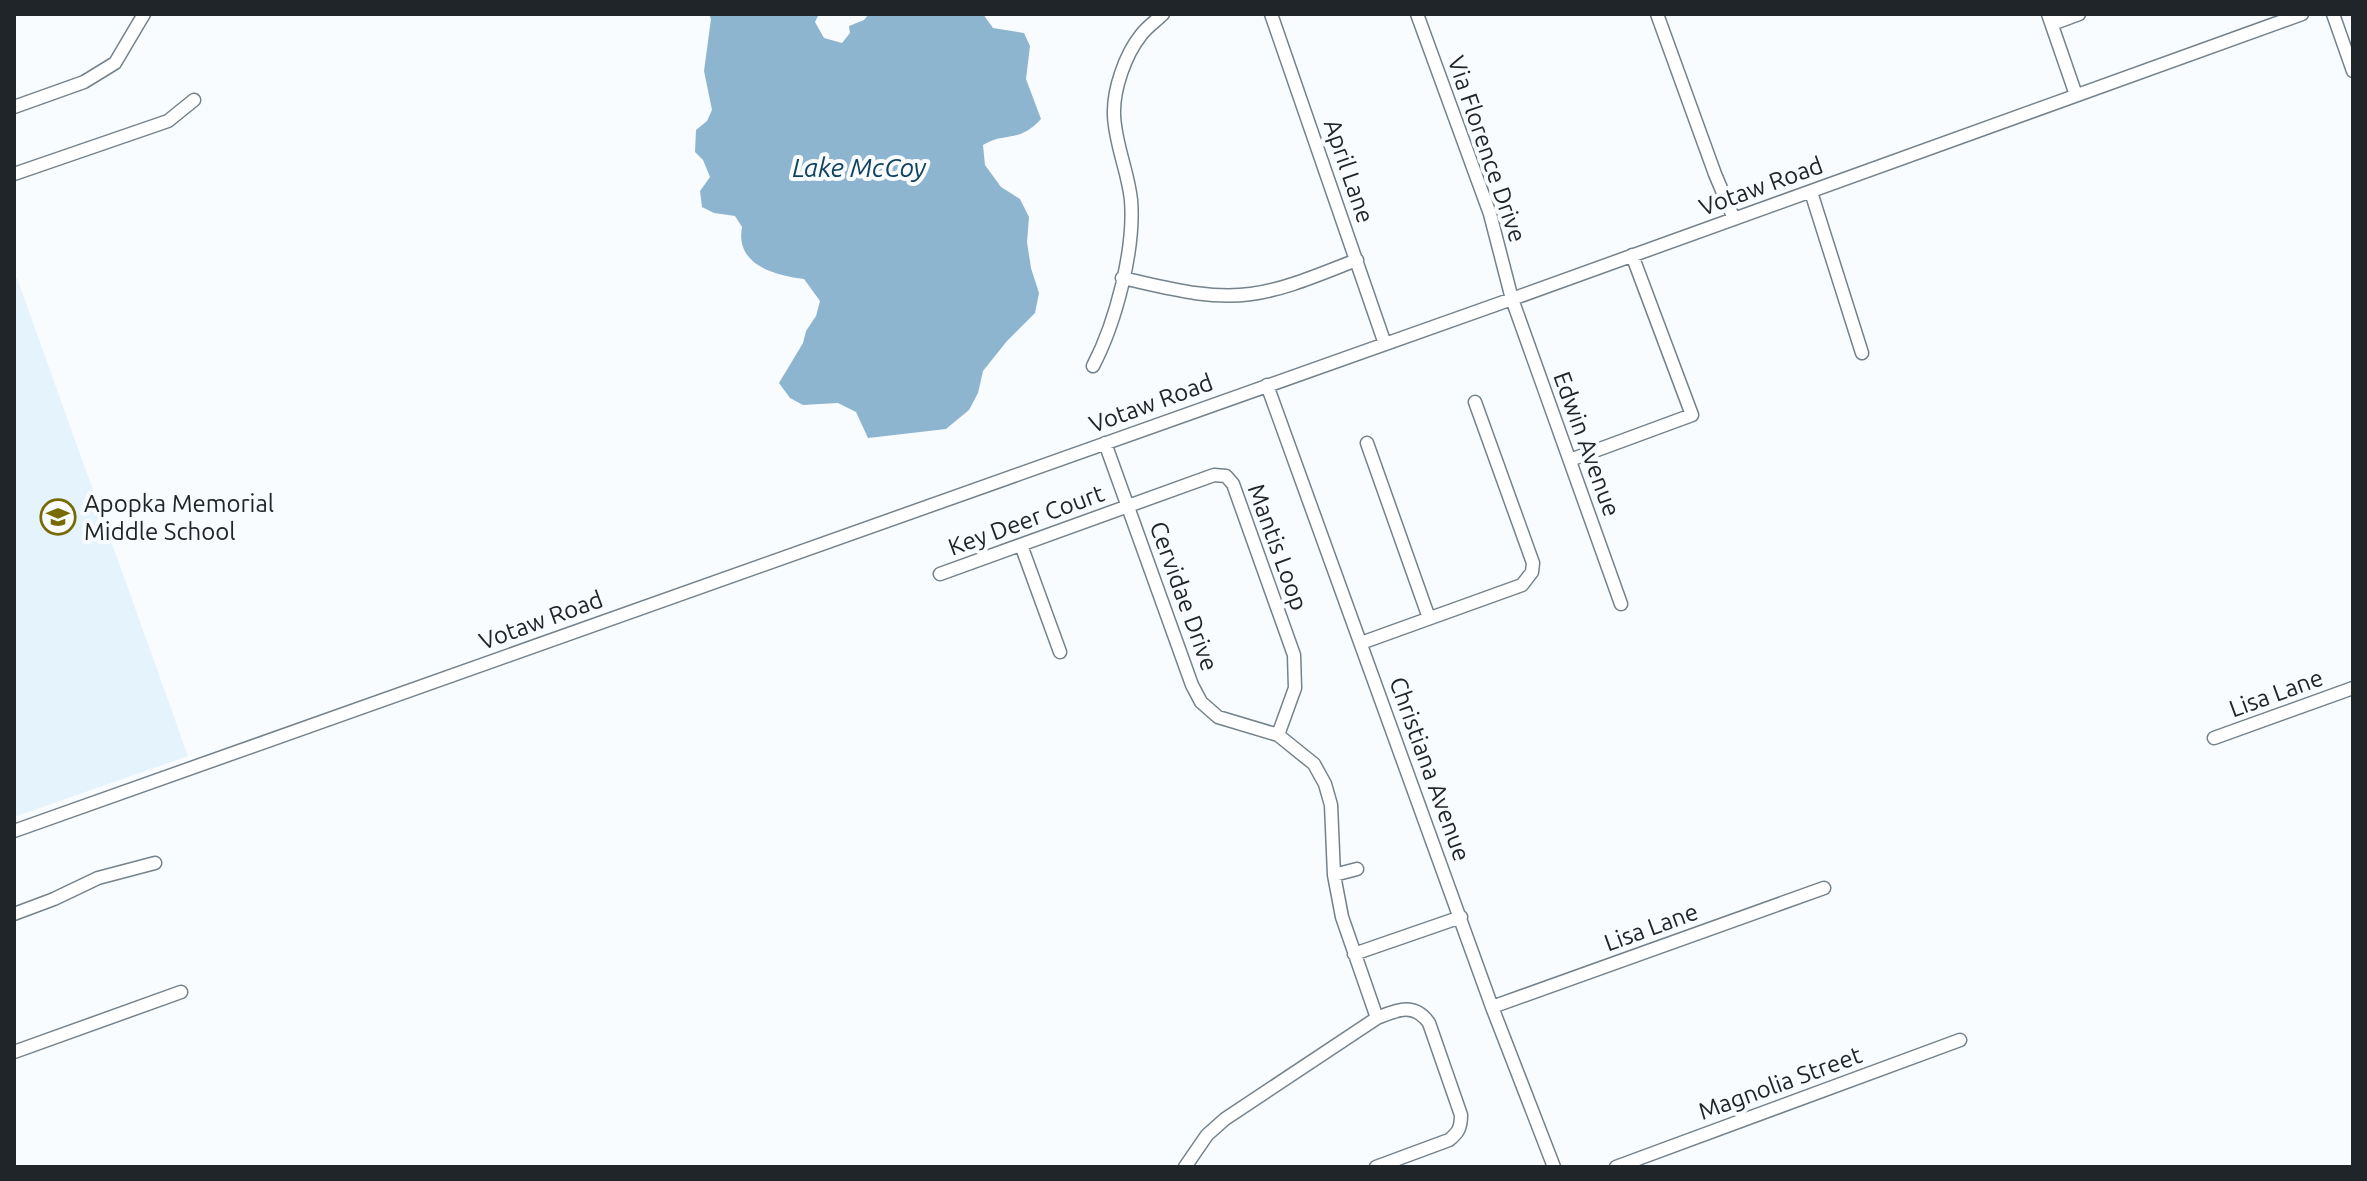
<svg xmlns="http://www.w3.org/2000/svg" width="2367" height="1181" viewBox="0 0 2367 1181" font-family="Ubuntu,sans-serif">
	<rect width="100%" height="100%" fill="#f9fcfe"/>
	<path fill="#e5f3fc" d="M17,278L188,756L14,817V279Z"/>
	<path fill="#8eb5cf" d="M709,14H819L815,22L824,38L842,43L850,33L849,26L864,20L869,14H983L993,28L1024,33L1030,46L1026,79L1041,119C1018,144 1006,131 983,145L985,165L1001,187L1020,199L1029,217L1027,242L1031,268L1039,293L1035,313L1007,341L983,371L978,393L969,410L946,429L868,438L856,412L838,403L803,405L790,398L779,383L803,343L806,331L816,316L820,301L804,279C774,275 735,265 742,227L735,216L714,213L702,207L700,191L710,177L703,160L695,152L696,130L707,121L712,110L704,71L711,19Z"/>
	<g fill="none" stroke-linecap="round" stroke-linejoin="round">
		<defs>
			<path id="minor" d="M1271,14L1385,344
				M1417,14L1490,214L1512,299L1621,604
				M1657,14L1715,174L1734,219
				M2048,14L2076,95
				M2333,14L2353,71
				M2052,24L2079,14
				M14,107L84,82L115,63L144,14
				M14,174L168,121L194,100
				M1811,192L1862,353
				M1122,278C1164,287 1208,300 1251,294C1288,289 1322,273 1357,260
				M1093,366C1116,322 1135,249 1131,200C1128,171 1115,144 1114,115C1113,90 1125,55 1141,35C1147,27 1156,21 1163,14
				M1267,385L1492,1007L1554,1167
				M1105,443L1192,685L1201,702L1218,717L1278,735L1314,764L1325,784L1331,805L1334,875L1342,917L1377,1018
				M1367,443L1429,618
				M1570,460L1692,415L1632,255
				M1021,545L1060,652
				M940,574L1214,475L1226,476L1233,484L1294,655L1295,688L1278,735
				M1361,643L1522,585L1532,572L1533,563L1475,402
				M2214,738L2353,688
				M14,831L1512,299L2302,14
				M1334,875L1357,869
				M14,914L54,899L98,878L155,863
				M1354,954L1461,917
				M1492,1007L1824,888
				M14,1052L181,992
				M1185,1167L1207,1135L1225,1119L1377,1018C1397,1010 1414,1002 1429,1023L1461,1115C1461,1128 1458,1133 1449,1140L1376,1167
				M1616,1167L1960,1040"/>
		</defs>
		<use href="#minor" stroke="#74828c" stroke-width="15"/>
		<use href="#minor" stroke="#fff" stroke-width="12"/>
	</g>
	<defs>
		<symbol id="school-ring" viewBox="-11 -11 22 22"><circle r="9.5" fill="#f9fcfe" stroke="#796b04" stroke-width="1.5"/><path d="M0-5L7-2L0 1L-7-2ZM-4 1L0 2.5L4 1V4Q0 6-4 4Z" fill="#796b04"/></symbol>
	</defs>
	<g fill-rule="evenodd">
		<use href="#school-ring" x="38" y="497" width="40" height="40"/>
	</g>
	<g text-anchor="middle" dominant-baseline="central" stroke-width="8" stroke-linejoin="round" paint-order="stroke">
		<g font-size="24" fill="#202529" stroke="#f9fcfe">
			<text transform="translate(1487 149) rotate(71)">Via Florence Drive</text>
			<text transform="translate(1349 171) rotate(71)">April Lane</text>
			<text transform="translate(1761 186) rotate(-20)">Votaw Road</text>
			<text transform="translate(1151 403) rotate(-20)">Votaw Road</text>
			<text transform="translate(1587 444) rotate(70)">Edwin Avenue</text>
			<text transform="translate(1026 520) rotate(-20)">Key Deer Court</text>
			<text transform="translate(1278 547) rotate(70)">Mantis Loop</text>
			<text transform="translate(1184 596) rotate(70)">Cervidae Drive</text>
			<text transform="translate(541 620) rotate(-20)">Votaw Road</text>
			<text transform="translate(2276 693) rotate(-20)">Lisa Lane</text>
			<text transform="translate(1430 769) rotate(70)">Christiana Avenue</text>
			<text transform="translate(1651 927) rotate(-20)">Lisa Lane</text>
			<text transform="translate(1780 1083) rotate(-20)">Magnolia Street</text>
		</g>
		<g font-size="24" fill="#202529" stroke="#f9fcfe" text-anchor="start">
			<text x="84" y="503">Apopka Memorial<tspan x="84" dy="28">Middle School</tspan></text>
		</g>
		<g font-size="26" font-style="italic" fill="#12425e" stroke="#f9fcfe">
			<text x="859" y="167">Lake McCoy</text>
		</g>
	</g>
	<rect width="2367" height="1181" fill="none" stroke="#202529" stroke-width="32"/>
</svg>
